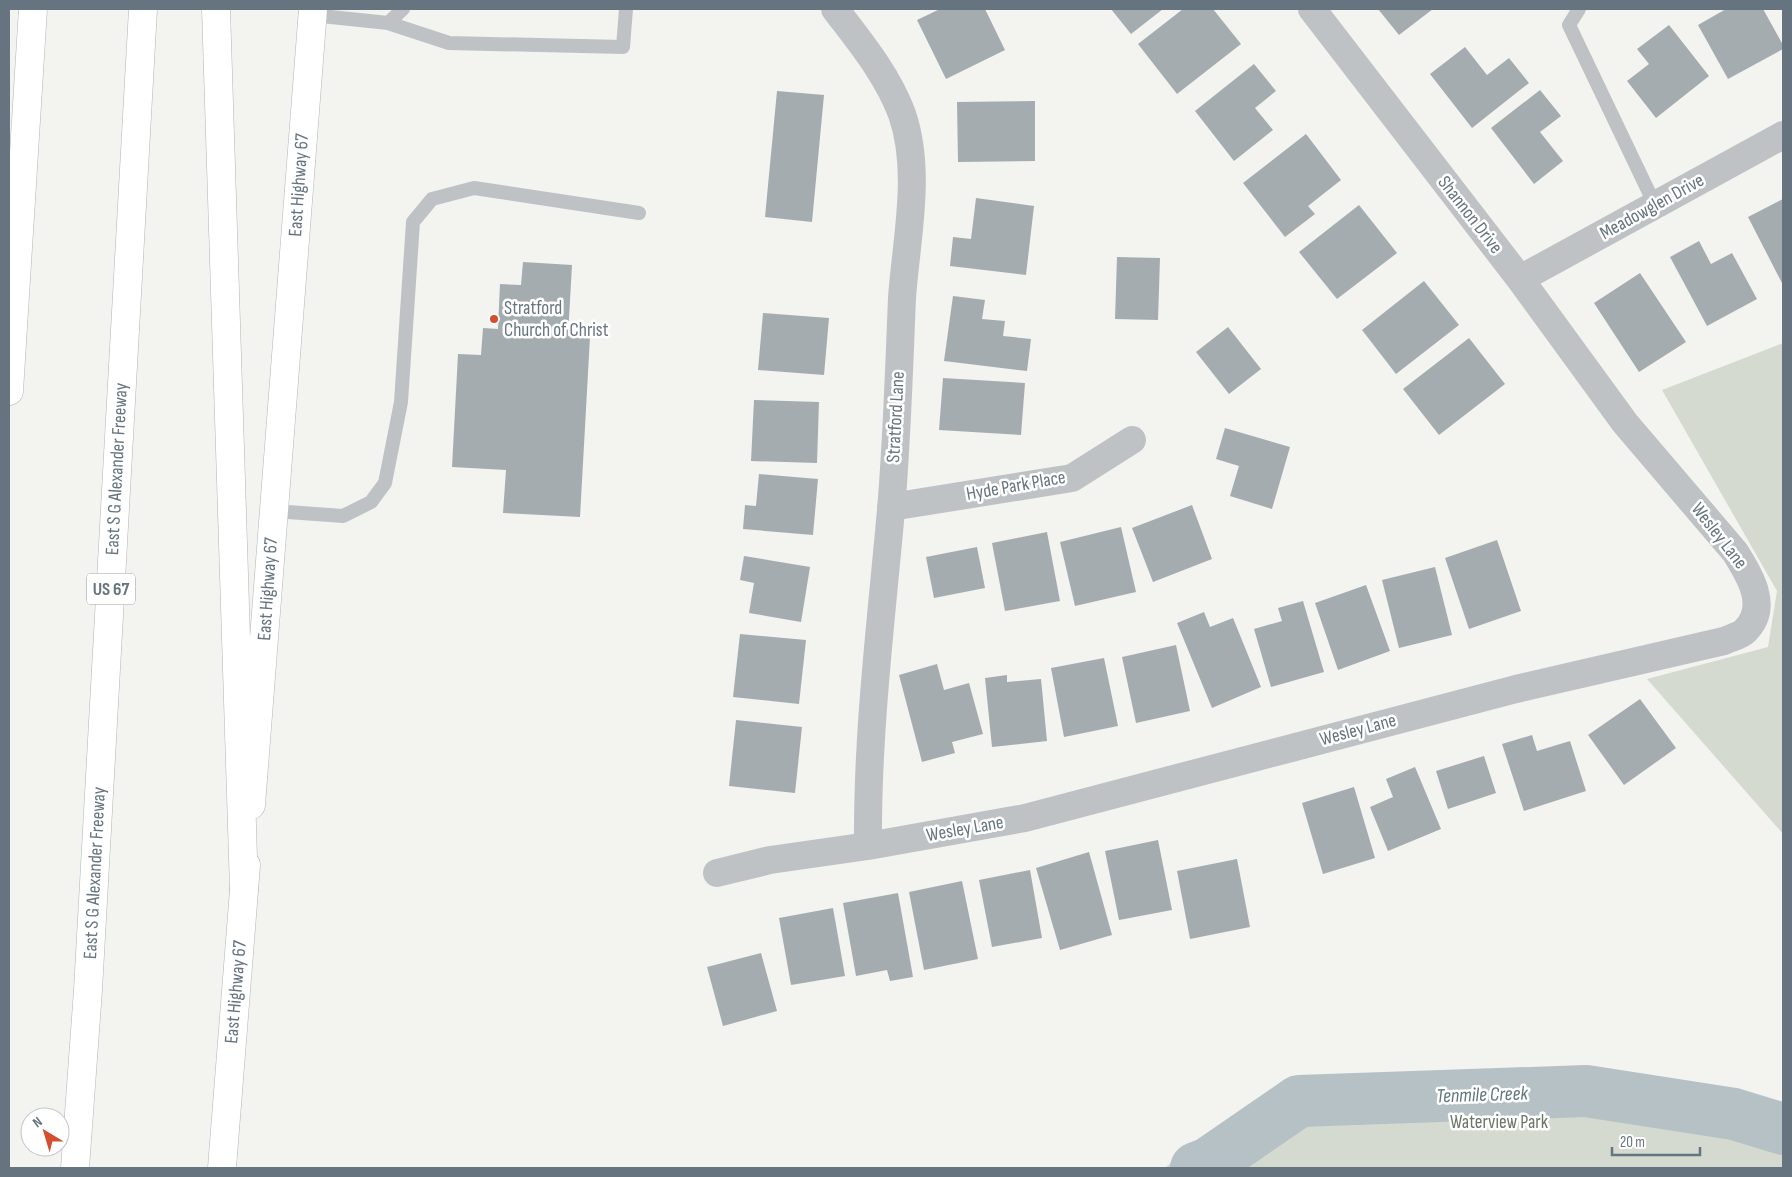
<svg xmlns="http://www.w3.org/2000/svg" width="1792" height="1177" viewBox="0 0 1792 1177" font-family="'Sofia Sans Condensed',sans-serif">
	<rect width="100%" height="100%" fill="#f3f3f0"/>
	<path fill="#d5dad1" d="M1783,343V834L1647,679L1768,647L1777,591L1662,390Z
		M1511,1075L1686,1114L1783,1141V1168H1165L1175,1159L1269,1104L1284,1099L1436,1081Z"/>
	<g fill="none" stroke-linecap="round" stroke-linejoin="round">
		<path stroke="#b5c1c5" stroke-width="52" d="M1196,1168L1209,1163L1299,1101L1586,1091L1734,1114L1783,1129"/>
	</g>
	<path fill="#a5acb0" d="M940,9H985L1005,50L946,79L917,20Z
		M1111,9H1163L1131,34Z
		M1183,9H1213L1241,44L1177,94L1138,44Z
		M1378,9H1433L1399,35Z
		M1726,9H1763L1783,45V49L1728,79L1698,25Z
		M1669,25L1709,76L1656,118L1627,81L1649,64L1637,49Z
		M1465,47L1487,75L1509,58L1529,83L1472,128L1430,74Z
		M1254,64L1276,91L1255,108L1273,130L1234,161L1195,111Z
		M1540,90L1561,116L1540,132L1563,161L1534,184L1491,128Z
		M777,91L824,95L812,222L765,217Z
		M1035,101V161L958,162L957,102Z
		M1306,134L1341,180L1308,206L1315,214L1285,237L1243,183Z
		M976,198L1034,206L1026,275L950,266L953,237L971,239Z
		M1783,199V285L1748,217Z
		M1359,205L1397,253L1337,299L1299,252Z
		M1699,241L1711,264L1732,253L1757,299L1707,326L1670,257Z
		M1117,257L1160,258L1158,320L1115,319Z
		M523,262L572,265L568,336L590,337L580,517L503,513L506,470L452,467L458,354L481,355L483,328L498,329L500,284L521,285Z
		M1640,273L1686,342L1639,372L1594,303Z
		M1424,281L1459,325L1396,374L1362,330Z
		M953,296L985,300L982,319L1005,321L1003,336L1031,339L1027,371L944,361Z
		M763,313L829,318L824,375L758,370Z
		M1228,327L1261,369L1229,394L1196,352Z
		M1469,338L1505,384L1439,435L1403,389Z
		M943,378L1025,383L1021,435L939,430Z
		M754,400L819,402L817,463L751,461Z
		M1225,428L1290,447L1272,509L1230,496L1239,466L1216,459Z
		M759,474L818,479L813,535L743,529L745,505L756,506Z
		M1192,505L1212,559L1153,582L1132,528Z
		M1121,527L1136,592L1075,606L1060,542Z
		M1047,532L1060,601L1005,611L992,543Z
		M1497,540L1521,611L1469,629L1445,558Z
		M977,547L985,588L934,598L926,557Z
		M744,556L810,567L801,622L749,613L754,583L740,580Z
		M1435,567L1452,635L1399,648L1382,580Z
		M1366,585L1390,651L1338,670L1315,603Z
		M1303,601L1324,672L1271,687L1254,629L1282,621L1278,608Z
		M1204,612L1210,627L1233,618L1261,687L1212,708L1177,623Z
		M740,634L806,640L799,704L733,697Z
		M1176,645L1190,711L1136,723L1122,657Z
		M1104,658L1118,726L1064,737L1051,668Z
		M937,664L944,690L969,683L983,734L952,742L955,753L922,762L899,675Z
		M1007,675V682L1041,679L1047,741L992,747L985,678Z
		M1640,699L1676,748L1624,785L1588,735Z
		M736,720L802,727L795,793L729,786Z
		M1532,735L1537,751L1570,741L1586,791L1524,811L1502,744Z
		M1484,756L1496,793L1448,809L1436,771Z
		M1415,767L1441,829L1388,851L1370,807L1393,797L1386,779Z
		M1354,787L1375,858L1323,874L1302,803Z
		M1158,840L1172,910L1119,920L1105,851Z
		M1089,852L1112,935L1060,950L1036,868Z
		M1237,859L1250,927L1190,939L1177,871Z
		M1030,870L1042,938L992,947L979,880Z
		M962,881L978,959L924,970L909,892Z
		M898,893L913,977L890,981L887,970L856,976L843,903Z
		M833,908L845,976L791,985L779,918Z
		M761,953L777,1011L723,1026L707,967Z"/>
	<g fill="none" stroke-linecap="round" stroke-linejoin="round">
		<defs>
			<path id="secondary" d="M251,805L313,9
				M222,1168L246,865"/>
			<path id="motorway" d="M216,9L244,889
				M9,391L33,9
				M75,1168L88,990L143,9"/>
		</defs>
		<use href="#secondary" stroke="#b1b6b9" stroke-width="29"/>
		<use href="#motorway" stroke="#b1b5b7" stroke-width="29"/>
		<path stroke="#bfc2c5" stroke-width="14" d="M1579,9L1569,25L1655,205
			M312,15L388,23L403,9
			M388,23L449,43L623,47L626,9
			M274,511L343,516L371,502L385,483L401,402L413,222L432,199L474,188L639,213"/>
		<path stroke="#bfc2c5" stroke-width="28" d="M835,9C860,42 887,74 902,114C922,172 906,240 902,298C899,369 897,440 891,510C881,623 867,732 868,846
			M1520,279L1783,135
			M891,507L1072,478L1132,440
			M717,873L770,860L868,846L1025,818L1516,689L1724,641C1730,638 1740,636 1745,631C1770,607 1749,574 1735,552L1625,423L1520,279L1312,9"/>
		<use href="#secondary" stroke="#fff" stroke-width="28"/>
		<use href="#motorway" stroke="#fff" stroke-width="28"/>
	</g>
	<circle fill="#d44d2f" stroke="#fff" stroke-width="2" cx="494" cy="319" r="5"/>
	<g text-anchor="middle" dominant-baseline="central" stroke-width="5" stroke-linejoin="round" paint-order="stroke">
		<rect fill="#fff" stroke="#939ea5" stroke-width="1" x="87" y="573.5" width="48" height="31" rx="4"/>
		<g font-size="18" font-weight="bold" fill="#65747e">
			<text x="111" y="589">US 67</text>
		</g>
		<g font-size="19" fill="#65747e" stroke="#fff">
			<text transform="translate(299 185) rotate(-86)">East Highway 67</text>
			<text transform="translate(1652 207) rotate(-29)">Meadowglen Drive</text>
			<text transform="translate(1470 215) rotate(52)">Shannon Drive</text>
			<text transform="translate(896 417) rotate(-87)">Stratford Lane</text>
			<text transform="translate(117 469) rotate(-87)">East S G Alexander Freeway</text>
			<text transform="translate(1016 486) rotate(-10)">Hyde Park Place</text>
			<text transform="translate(1719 536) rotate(52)">Wesley Lane</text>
			<text transform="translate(268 589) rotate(-86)">East Highway 67</text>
			<text transform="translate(1358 730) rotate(-15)">Wesley Lane</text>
			<text transform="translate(965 829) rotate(-10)">Wesley Lane</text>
			<text transform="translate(95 873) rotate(-87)">East S G Alexander Freeway</text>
			<text transform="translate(236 992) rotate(-85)">East Highway 67</text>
		</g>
		<g font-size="19" fill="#65747e" stroke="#fff" text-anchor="start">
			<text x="504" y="308">Stratford<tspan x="504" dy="22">Church of Christ</tspan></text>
		</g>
		<g font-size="19" fill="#687663" stroke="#fff">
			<text x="1499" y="1122">Waterview Park</text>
		</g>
		<g font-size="20" font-style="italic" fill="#60767c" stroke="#fff">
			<text transform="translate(1482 1095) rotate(-2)">Tenmile Creek</text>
		</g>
	</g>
	<rect width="1792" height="1177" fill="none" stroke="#65747e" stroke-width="20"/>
	<g transform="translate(45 1132) rotate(322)"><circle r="24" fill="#ffffff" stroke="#c1c7cb"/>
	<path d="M0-4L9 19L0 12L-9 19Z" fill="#d44d2f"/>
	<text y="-8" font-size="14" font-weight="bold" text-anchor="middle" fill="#65747e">N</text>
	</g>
	<path d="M1612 1147v8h88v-8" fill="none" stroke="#65747e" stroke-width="2.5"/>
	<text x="1620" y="1147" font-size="15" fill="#65747e" stroke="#ffffff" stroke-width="4" paint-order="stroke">20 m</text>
</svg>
